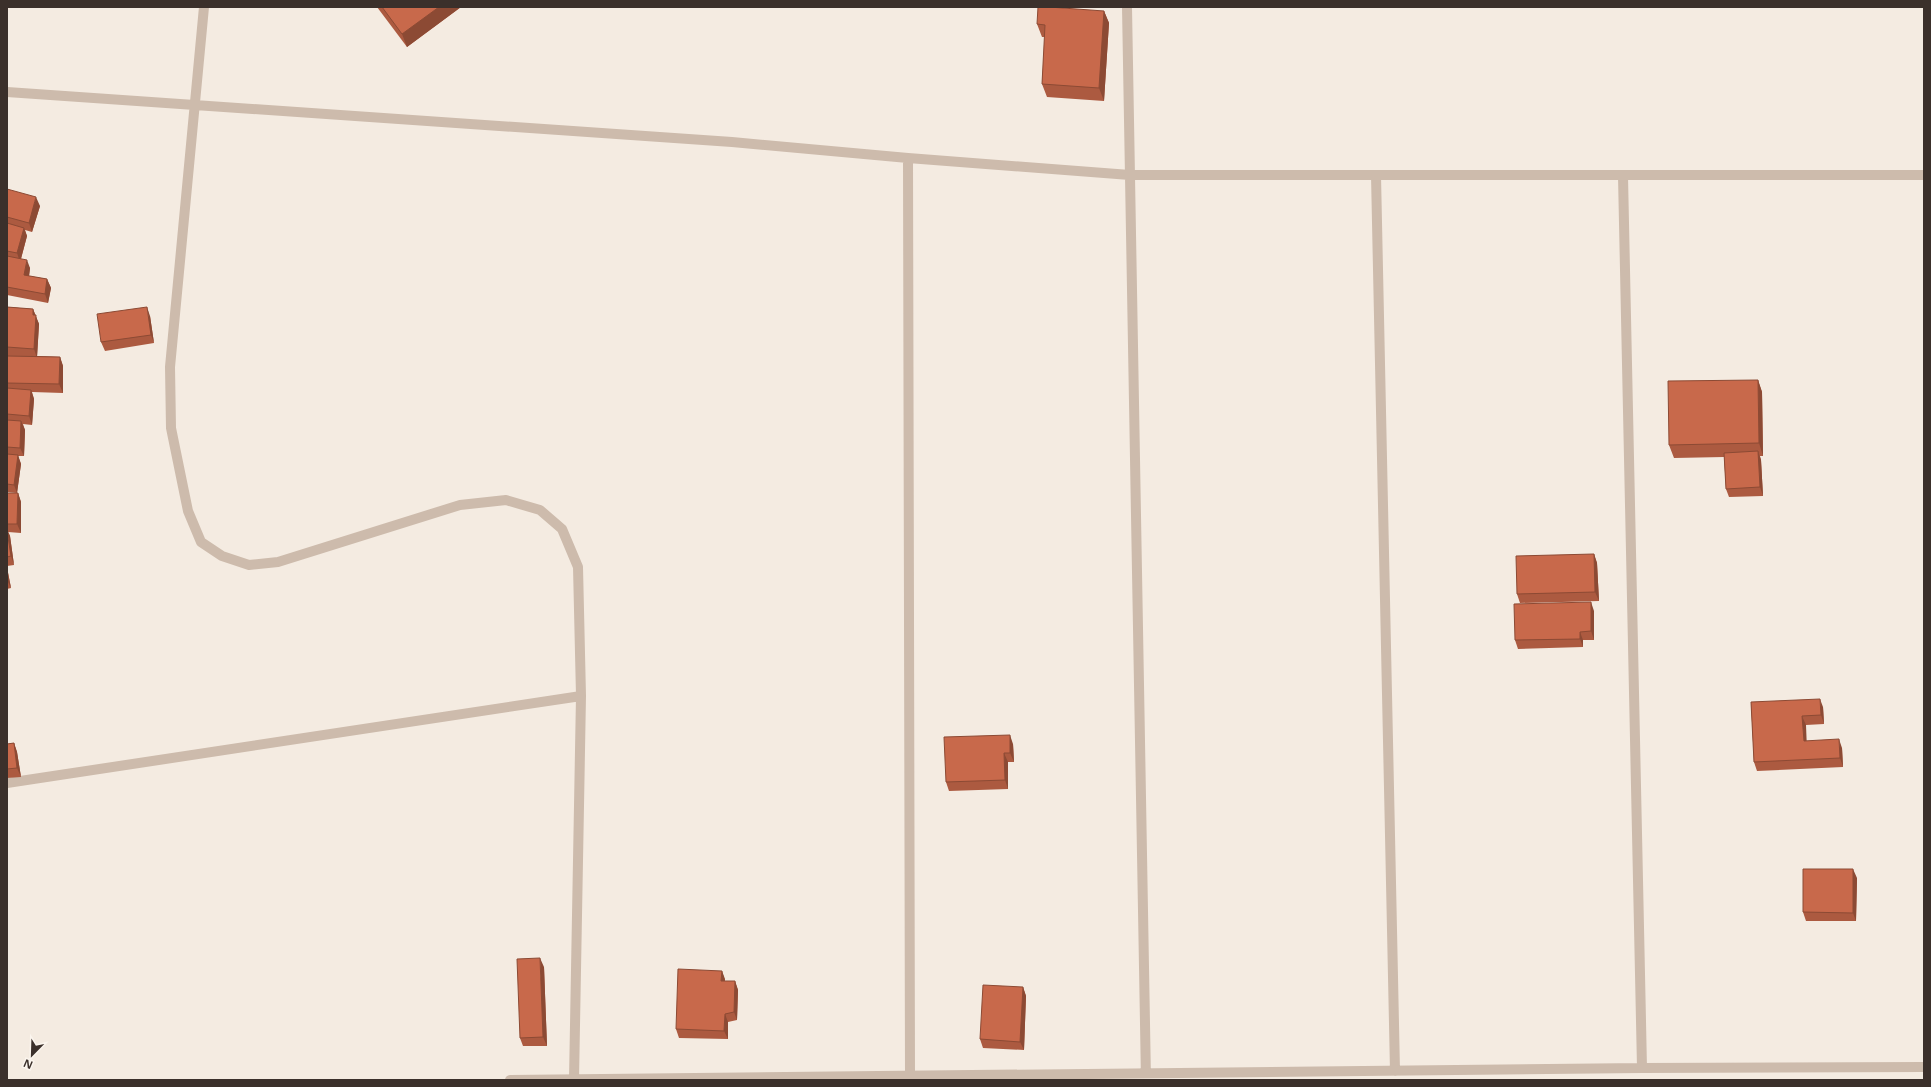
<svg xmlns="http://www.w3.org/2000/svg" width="1931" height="1087" viewBox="0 0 1931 1087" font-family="'Noto Sans',sans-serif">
	<rect width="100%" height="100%" fill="#f4ebe1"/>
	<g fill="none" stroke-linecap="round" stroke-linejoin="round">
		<path stroke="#cdbbac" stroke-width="10" d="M204,7L170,367L171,428L188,511L201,542L222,556L249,565L278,562L460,505L506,500L540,510L562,529L578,567L581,696L574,1080
			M1127,7L1146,1080
			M7,92L732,142L908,158L1130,175H1924
			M908,158L910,1076
			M1376,175L1395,1071
			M1623,176L1642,1068
			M7,783L581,696
			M510,1080L1642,1068L1924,1067"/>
	</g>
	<path fill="#ac5a40" d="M377,7H461L407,47Z
		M1104,11L1109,23L1104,101L1047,97L1042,84L1045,37H1042L1037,24Z
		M7,189L40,206L32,232L25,230L27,236L21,259L30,268L29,276L47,279L51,288L48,303L7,295Z
		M7,307L33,309L39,324L37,356L60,357L63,366V393L32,392L34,399L32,425L23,424L25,430L24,456H18L21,464L17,493H18L21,502V533L8,532L10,536L14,565L7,566V493H17L7,492Z
		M150,316L154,343L105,351L101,342Z
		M1758,380L1762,392L1763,456H1760L1761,460L1763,496L1729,497L1726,489L1724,457L1674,458L1669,445Z
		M1594,554L1597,563L1599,601L1520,603L1517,594Z
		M7,567L11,588L7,589Z
		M1594,611V640H1583V647L1518,649L1515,640Z
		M1751,702L1823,707L1824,724L1806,725V741L1842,748L1843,767L1757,771L1754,762Z
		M14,743L17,752L21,777L7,778V744Z
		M1013,744L1014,762H1008V789L949,791L946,782Z
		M1857,878L1856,921H1806L1803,912Z
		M544,967L547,1046H523L520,1038Z
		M722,971L725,981H735L738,990L737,1020L728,1022V1039L679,1038L676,1029Z
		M1023,987L1026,996L1024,1050L983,1048L980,1039Z"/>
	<path fill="#8c4a34" d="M439,7H461L407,47L402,34Z
		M1104,11L1109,23L1104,101L1099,88Z
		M36,197L40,206L32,232L29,223Z
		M24,228L27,236L20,262L17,253Z
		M27,260L30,268L28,284L24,275Z
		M47,279L51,288L48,303L45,294Z
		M147,307L150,316L154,343L151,335Z
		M33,309L39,324L37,358L34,349Z
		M60,357L63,366V393L59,384Z
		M1758,380L1762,392L1763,456L1759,443Z
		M31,390L34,399L32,425L29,416Z
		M21,421L25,430L24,456L20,448Z
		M1758,451L1761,460L1763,496L1760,487Z
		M18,455L21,464L17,493L14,485Z
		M18,493L21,502V533L17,524Z
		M7,529L10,536L14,565L11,556Z
		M1594,554L1597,563L1599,601L1595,592Z
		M7,567V568L11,588L7,580Z
		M1591,602L1594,611V640L1591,631Z
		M1580,632L1583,640V647L1580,639Z
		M1820,699L1823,707L1824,724L1821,715Z
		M1802,716L1806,725L1807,750L1804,741Z
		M1010,735L1013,744L1014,762L1010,753Z
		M1839,739L1842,748L1843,767L1840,758Z
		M14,743L17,752L21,777L17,768Z
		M1004,753L1008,762V789L1005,780Z
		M1853,869L1857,878L1856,921L1853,913Z
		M540,958L544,967L547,1046L543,1037Z
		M722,971L725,979L724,990L721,981Z
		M735,981L738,990L737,1020L734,1012Z
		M1023,987L1026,996L1024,1050L1020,1042Z
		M725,1014L728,1022V1039L724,1031Z"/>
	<path fill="#c8694b" stroke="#8c4a34" d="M382,7H439L402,34Z
		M1038,7H1049L1104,11L1099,88L1042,84L1045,25L1037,24Z
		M7,189L36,197L29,223L7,217Z
		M7,223L24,228L17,253L7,251Z
		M7,256L27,260L24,275L47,279L45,294L7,287Z
		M7,307L33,309V315H36L34,349L7,347Z
		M147,307L151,335L101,342L97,314Z
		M7,356L60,357L59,384L7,383Z
		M1758,380L1759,443L1669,445L1668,381Z
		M7,388L31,390L29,416L7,414Z
		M7,420L21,421L20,448L7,447Z
		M1758,451L1760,487L1726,489L1724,453Z
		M7,454L18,455L14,485L7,484Z
		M7,493H18L17,524H7Z
		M7,531L11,556L7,557Z
		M1594,554L1595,592L1517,594L1516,556Z
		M1591,602V631L1580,632V639L1515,640L1514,604Z
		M1820,699L1821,715L1802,716L1804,741L1839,739L1840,758L1754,762L1751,702Z
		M1010,735V753H1004L1005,780L946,782L944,737Z
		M14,743L17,768L7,769V744Z
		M1803,869H1853V913L1803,912Z
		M540,958L543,1037L520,1038L517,959Z
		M678,969L722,971L721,981H735L734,1012L725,1014L724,1031L676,1029Z
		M983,985L1023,987L1020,1042L980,1039Z"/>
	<rect width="1931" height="1087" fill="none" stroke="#3b302b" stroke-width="16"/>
	<g transform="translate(32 1055) rotate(203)" stroke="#fbf5ee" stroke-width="3" paint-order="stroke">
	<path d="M0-3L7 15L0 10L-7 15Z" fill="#3b302b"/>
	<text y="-6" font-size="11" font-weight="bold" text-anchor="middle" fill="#3b302b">N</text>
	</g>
</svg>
